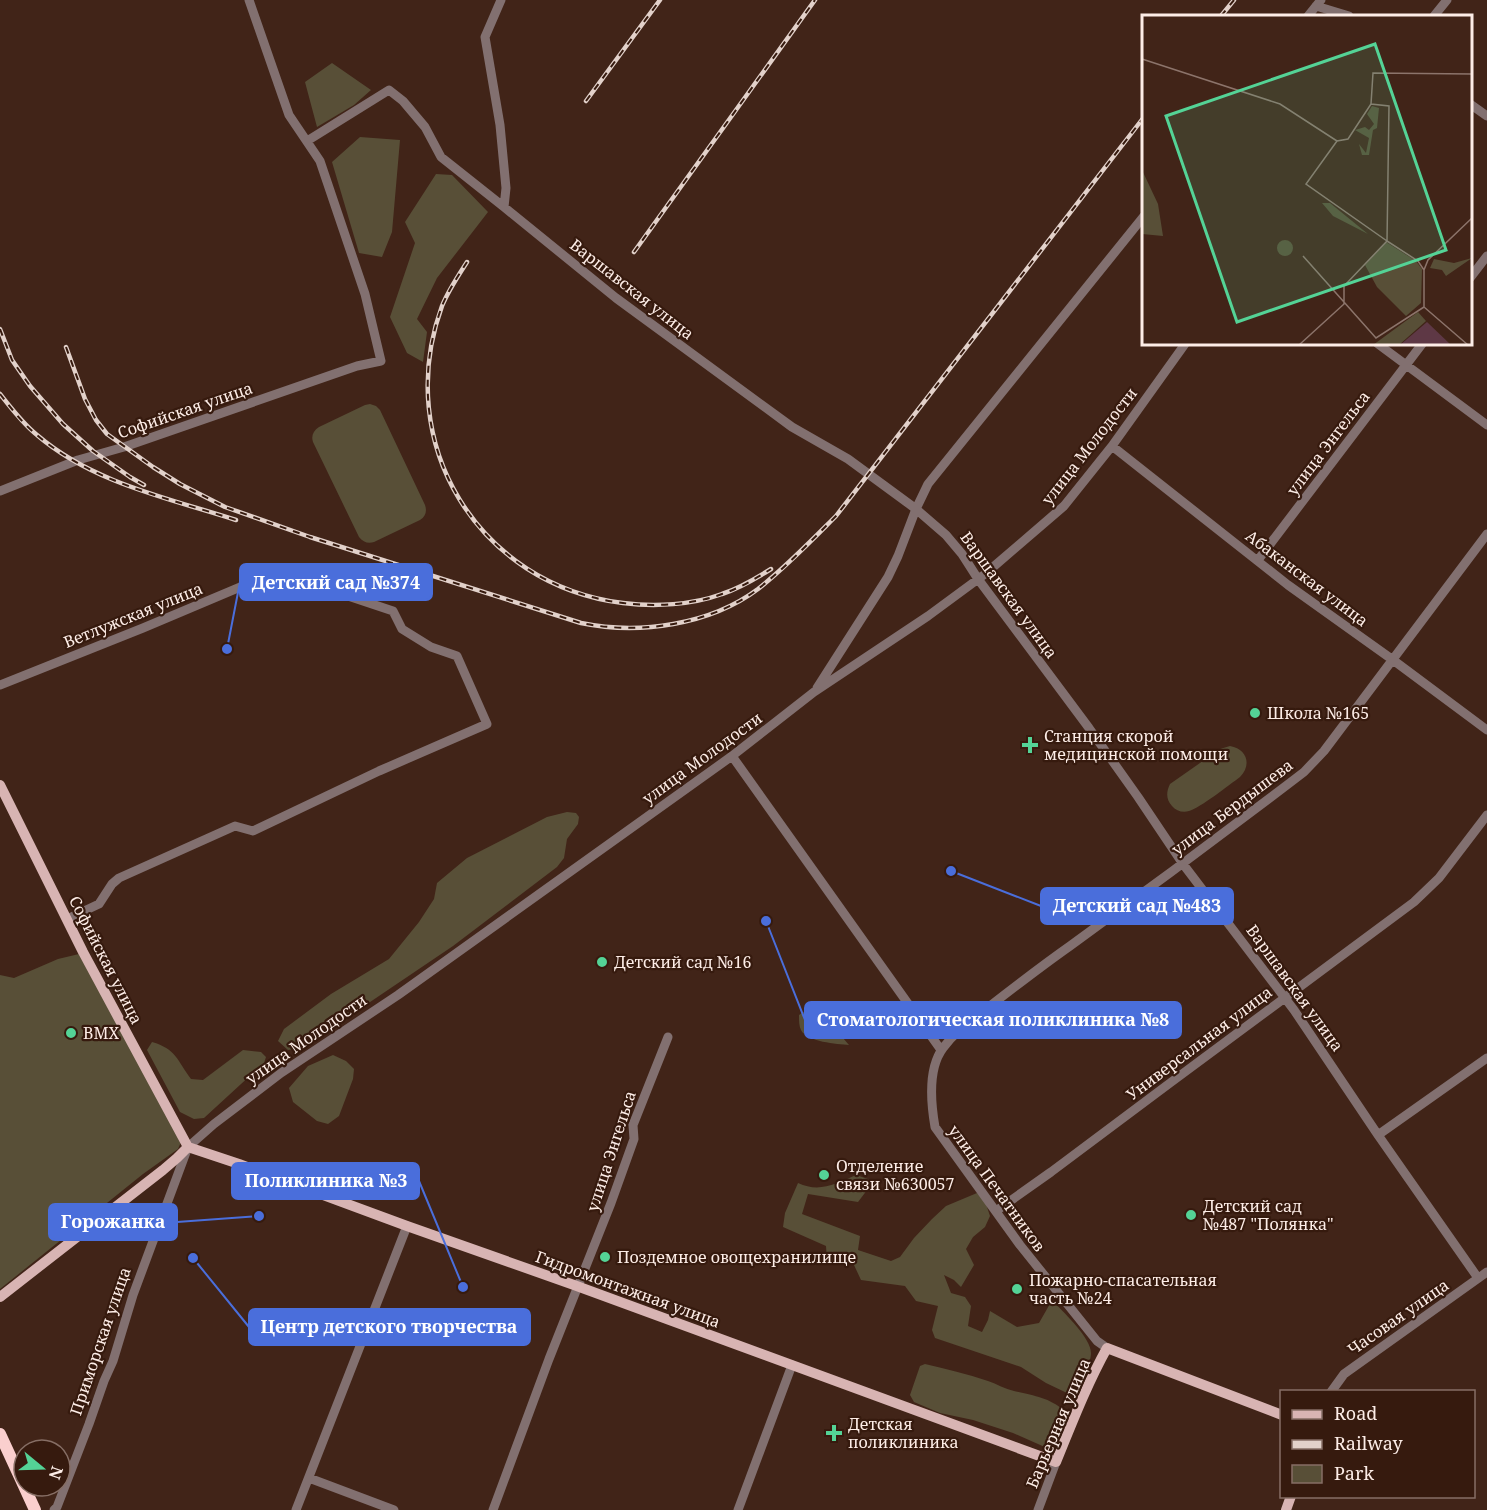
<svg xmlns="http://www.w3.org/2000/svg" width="1487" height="1510" viewBox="0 0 1487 1510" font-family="'Noto Serif',serif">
	<rect width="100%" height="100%" fill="#412418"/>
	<path fill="#584f37" d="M332,63L371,90L354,105L317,127L305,82Z
		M360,137L400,140L392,232L382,257L359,253L332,162Z
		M436,174L452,175L488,212L437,278L417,319L427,332L423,362L407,353L390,317L415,243L405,222Z
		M370,404L376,406L380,410L425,505C427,511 426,516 420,520L374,542C368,544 363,542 359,537L313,442C311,436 313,431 319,427L365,405Z
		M1230,746C1247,749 1252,765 1240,777C1229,785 1200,808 1189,811C1183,813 1176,811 1172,806C1166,800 1166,792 1170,784L1220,749Z
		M567,812L576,813L579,817L578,824L567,839L564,858L557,867L453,946L302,1048L288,1050L278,1041L284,1029L331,994L389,959L419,922L434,899L437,883L467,858L547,817Z
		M79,954L181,1142L178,1149L143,1174L0,1289V975L14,978L58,959Z
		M817,1003L825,1012L822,1017L825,1023L831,1032L837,1031L849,1045C837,1044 807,1042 801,1030C799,1026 799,1020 799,1015Z
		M152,1042C176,1049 177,1060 191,1079L203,1080L243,1050L261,1052L266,1057L264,1063L204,1118L194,1119L180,1112L147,1050Z
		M333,1055L346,1061L354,1069L353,1079L339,1116L328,1124L317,1121L293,1102L289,1088L308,1066Z
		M856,1175L874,1181L858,1202L808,1194L802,1214L860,1236L858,1250L891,1261L900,1257L914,1238L932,1219L946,1206L977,1193L985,1201L990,1216L985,1227L973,1237L966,1249L974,1265L961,1287L954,1280L944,1275L951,1293L965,1297L971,1306L968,1326L982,1332L988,1320L990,1311L1017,1327L1039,1323L1051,1302L1055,1303C1065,1314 1091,1338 1091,1353C1091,1359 1088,1366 1085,1371C1081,1381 1077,1387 1067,1393L1046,1383L1021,1367L935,1338L932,1330L938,1306L916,1301L905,1286L861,1280L854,1265L827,1261L826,1246L783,1227L785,1213L798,1183C819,1193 836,1184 856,1175Z
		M925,1364C946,1369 967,1374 988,1381C997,1384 1005,1389 1014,1391C1035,1396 1048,1397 1065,1411L1064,1419L1047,1448L1013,1433L973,1420L940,1413L914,1402L910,1395L920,1366Z"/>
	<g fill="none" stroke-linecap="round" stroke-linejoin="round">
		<path stroke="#827070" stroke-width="9" d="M501,0L485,37L500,125L506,188L504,207
			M1316,6L1349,16
			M1308,16L1321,0
			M1434,16L1447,0
			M1470,104L1487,116
			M307,141L389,90L403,101L425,127L441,157L504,207L616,298L792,427L848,459L916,509L946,535L962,554L978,579L1089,728L1138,797L1183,864L1294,1010L1378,1135L1478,1278
			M1470,278L1487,256
			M1378,344L1487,425
			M1112,446L1288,585L1393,660L1487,730
			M0,491L78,460L124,447L357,366L381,361L365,294L320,161L289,115L249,0
			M1258,560L1422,344
			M0,685L143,628L276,572L393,611L402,629L431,647L457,656L487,724L379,771L253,831L235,826L119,878L112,884L99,904L67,919
			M817,688L888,577L898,556L916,509L928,484L1144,216
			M732,756L941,1050
			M1378,1135L1487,1058
			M996,1211L1051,1172L1170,1083L1414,902L1439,878L1487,815
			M1107,1348L1097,1341L1020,1245L935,1127C931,1104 928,1068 943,1048C956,1030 974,1019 990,1006C1017,985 1043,965 1070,946C1149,889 1227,831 1304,772L1324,751L1487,534
			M1331,1392L1344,1374L1487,1272
			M309,1478L394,1510
			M54,1510L57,1507L89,1424L104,1381L113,1361L133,1295L188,1147L214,1124L281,1073L398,995L732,756L814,692L928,616L985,574L1064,506L1112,446L1185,344
			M296,1510L407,1226
			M493,1510L549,1359L611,1203L634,1139L633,1125L668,1037
			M738,1510L792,1365
			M1038,1510L1056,1462"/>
		<path stroke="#d8b4b3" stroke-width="10" d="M0,785L83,952L188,1147
			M188,1147L239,1164L407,1226L574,1285L1056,1462C1072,1423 1087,1384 1107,1348L1282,1415
			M0,1297L163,1170L177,1158L188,1147
			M1286,1510L1291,1496"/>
		<path stroke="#facfce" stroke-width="12" d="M0,1434L24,1486
			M24,1486L35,1510"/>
		<defs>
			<path id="rail" d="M1221,16L1234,0
				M586,101L660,0
				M634,252L815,0
				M467,262C458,276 448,291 442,306C392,443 478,585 623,603C655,607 692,605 722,594C740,588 755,579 771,569
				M0,329L12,360L30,386L63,424L93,451L130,477L144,485
				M66,347L85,399L96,420L107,434L153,467L180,484L225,507L310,537L581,623C639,635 710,625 758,589C786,567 811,541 836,516L1144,117
				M0,394C11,408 23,424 37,435C93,483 168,498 236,520"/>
		</defs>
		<use href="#rail" stroke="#e2d1ca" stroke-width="4.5"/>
		<use href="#rail" stroke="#361a0e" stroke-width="2" stroke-dasharray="7" stroke-linecap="butt"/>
	</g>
	<g fill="#54d396" stroke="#361a0e" stroke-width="2">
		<circle cx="1255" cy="713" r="6"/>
		<path d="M1027 736h6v6h6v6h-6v6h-6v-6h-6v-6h6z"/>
		<circle cx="602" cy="962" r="6"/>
		<circle cx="71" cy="1033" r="6"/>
		<circle cx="824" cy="1175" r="6"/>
		<circle cx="1191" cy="1215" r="6"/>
		<circle cx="605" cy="1257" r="6"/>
		<circle cx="1017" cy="1289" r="6"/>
		<path d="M831 1424h6v6h6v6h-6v6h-6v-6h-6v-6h6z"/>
	</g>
	<g text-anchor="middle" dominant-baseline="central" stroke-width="4.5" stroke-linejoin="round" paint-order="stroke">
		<g font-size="16" fill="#fdede7" stroke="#361a0e">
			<text transform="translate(632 289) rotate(38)">Варшавская улица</text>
			<text transform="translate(185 410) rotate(-19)">Софийская улица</text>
			<text transform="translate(1328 443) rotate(-53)">улица Энгельса</text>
			<text transform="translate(1089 446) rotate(-52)">улица Молодости</text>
			<text transform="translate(1307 578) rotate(37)">Абаканская улица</text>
			<text transform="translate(1009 595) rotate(54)">Варшавская улица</text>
			<text transform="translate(133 615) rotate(-22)">Ветлужская улица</text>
			<text transform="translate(702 758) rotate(-36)">улица Молодости</text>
			<text transform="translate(1232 807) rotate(-37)">улица Бердышева</text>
			<text transform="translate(106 960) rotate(63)">Софийская улица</text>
			<text transform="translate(1295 988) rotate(54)">Варшавская улица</text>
			<text transform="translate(306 1039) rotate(-35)">улица Молодости</text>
			<text transform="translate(1199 1043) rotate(-37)">Универсальная улица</text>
			<text transform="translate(611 1151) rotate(-72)">улица Энгельса</text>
			<text transform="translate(997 1188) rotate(54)">улица Печатников</text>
			<text transform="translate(628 1289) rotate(20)">Гидромонтажная улица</text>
			<text transform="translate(1398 1317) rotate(-35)">Часовая улица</text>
			<text transform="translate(100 1341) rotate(-71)">Приморская улица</text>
			<text transform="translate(1058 1423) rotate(-67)">Барьерная улица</text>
		</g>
		<g font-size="16" fill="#fdede7" stroke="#361a0e" text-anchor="start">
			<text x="1267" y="713">Школа №165</text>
			<text x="1044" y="736">Станция скорой<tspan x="1044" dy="18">медицинской помощи</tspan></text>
			<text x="614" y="962">Детский сад №16</text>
			<text x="83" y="1033">BMX</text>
			<text x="836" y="1166">Отделение<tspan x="836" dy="18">связи №630057</tspan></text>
			<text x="1203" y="1206">Детский сад<tspan x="1203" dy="18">№487 "Полянка"</tspan></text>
			<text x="617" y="1257">Поздемное овощехранилище</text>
			<text x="1029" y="1280">Пожарно-спасательная<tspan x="1029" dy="18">часть №24</tspan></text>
			<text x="848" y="1424">Детская<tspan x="848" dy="18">поликлиника</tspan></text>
		</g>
	</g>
	<g transform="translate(1142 15)">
		<rect width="330" height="330" fill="#412418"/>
		<path d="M230,91L237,93L235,113L231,115L227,140H220L217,129L224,138L227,123L213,115L223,112L227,115L232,109L225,99ZM0,155L16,189L21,221L0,219ZM180,188H188L226,219L191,201ZM135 233a8 8 0 1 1 16 0a8 8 0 1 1-16 0ZM244,227L274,246L280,254L279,288L264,301L235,272L223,250ZM330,243L304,261L300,255L288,253L292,244L312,248ZM276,297L284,306L257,330H231Z" fill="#584f37"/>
		<path d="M285,307L309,330H258Z" fill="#5e3845"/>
		<path fill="none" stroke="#8c746b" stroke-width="1.5" d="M0,44L138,89L195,126M229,89L206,124L195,126L164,169L245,226M245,226L247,91L229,89L231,58L330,59M245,226L276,246L282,255M161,241L234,323L282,292M157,330L202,289V271L245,226M326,330L282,292V255L286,245L330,203"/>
		<path fill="#54d396" fill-opacity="0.15" stroke="#54d396" stroke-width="3" d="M233,29L304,235L95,307L24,101Z"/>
		<rect width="330" height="330" fill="none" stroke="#fdede7" stroke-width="3"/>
	</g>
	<path fill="none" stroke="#4a6edb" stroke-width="2" d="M227 649L240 582M951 871L1041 906M766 921L805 1020M463 1287L419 1181M259 1216L177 1222M193 1258L249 1327"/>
	<g fill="#4a6edb" stroke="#361a0e" stroke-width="2">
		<circle cx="227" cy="649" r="6"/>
		<circle cx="951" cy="871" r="6"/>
		<circle cx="766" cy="921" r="6"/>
		<circle cx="463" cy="1287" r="6"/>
		<circle cx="259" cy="1216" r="6"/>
		<circle cx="193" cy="1258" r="6"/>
	</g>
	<g fill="#4a6edb" stroke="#4a6edb" stroke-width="2">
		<rect x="240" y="564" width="192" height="36" rx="6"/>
		<rect x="1041" y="888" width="192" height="36" rx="6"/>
		<rect x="805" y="1002" width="376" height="36" rx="6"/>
		<rect x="232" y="1163" width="187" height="36" rx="6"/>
		<rect x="49" y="1204" width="128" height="36" rx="6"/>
		<rect x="249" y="1309" width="281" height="36" rx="6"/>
	</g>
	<g font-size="18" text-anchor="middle" font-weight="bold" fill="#fff">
		<text x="336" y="589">Детский сад №374</text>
		<text x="1137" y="912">Детский сад №483</text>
		<text x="993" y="1026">Стоматологическая поликлиника №8</text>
		<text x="326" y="1187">Поликлиника №3</text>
		<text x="113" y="1228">Горожанка</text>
		<text x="389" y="1333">Центр детского творчества</text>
	</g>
	<rect x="1280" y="1390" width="195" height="108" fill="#361a0e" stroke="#866e65" stroke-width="1.5"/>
	<rect x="1292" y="1410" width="30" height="9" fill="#d8b4b3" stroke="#866e65" stroke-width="1.5"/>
	<text x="1334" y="1420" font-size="18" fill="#fdede7">Road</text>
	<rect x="1292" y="1440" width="30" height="9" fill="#e2d1ca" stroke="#866e65" stroke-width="1.5"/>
	<text x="1334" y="1450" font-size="18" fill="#fdede7">Railway</text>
	<rect x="1292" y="1465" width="30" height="18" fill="#584f37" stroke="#866e65" stroke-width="1.5"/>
	<text x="1334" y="1480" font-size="18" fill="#fdede7">Park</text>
	<g transform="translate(42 1468) rotate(109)"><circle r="28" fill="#361a0e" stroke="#866e65" stroke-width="1.5"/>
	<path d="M0-4.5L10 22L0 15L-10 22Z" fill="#54d396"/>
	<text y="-9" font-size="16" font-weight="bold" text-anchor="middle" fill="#fdede7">N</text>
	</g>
</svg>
